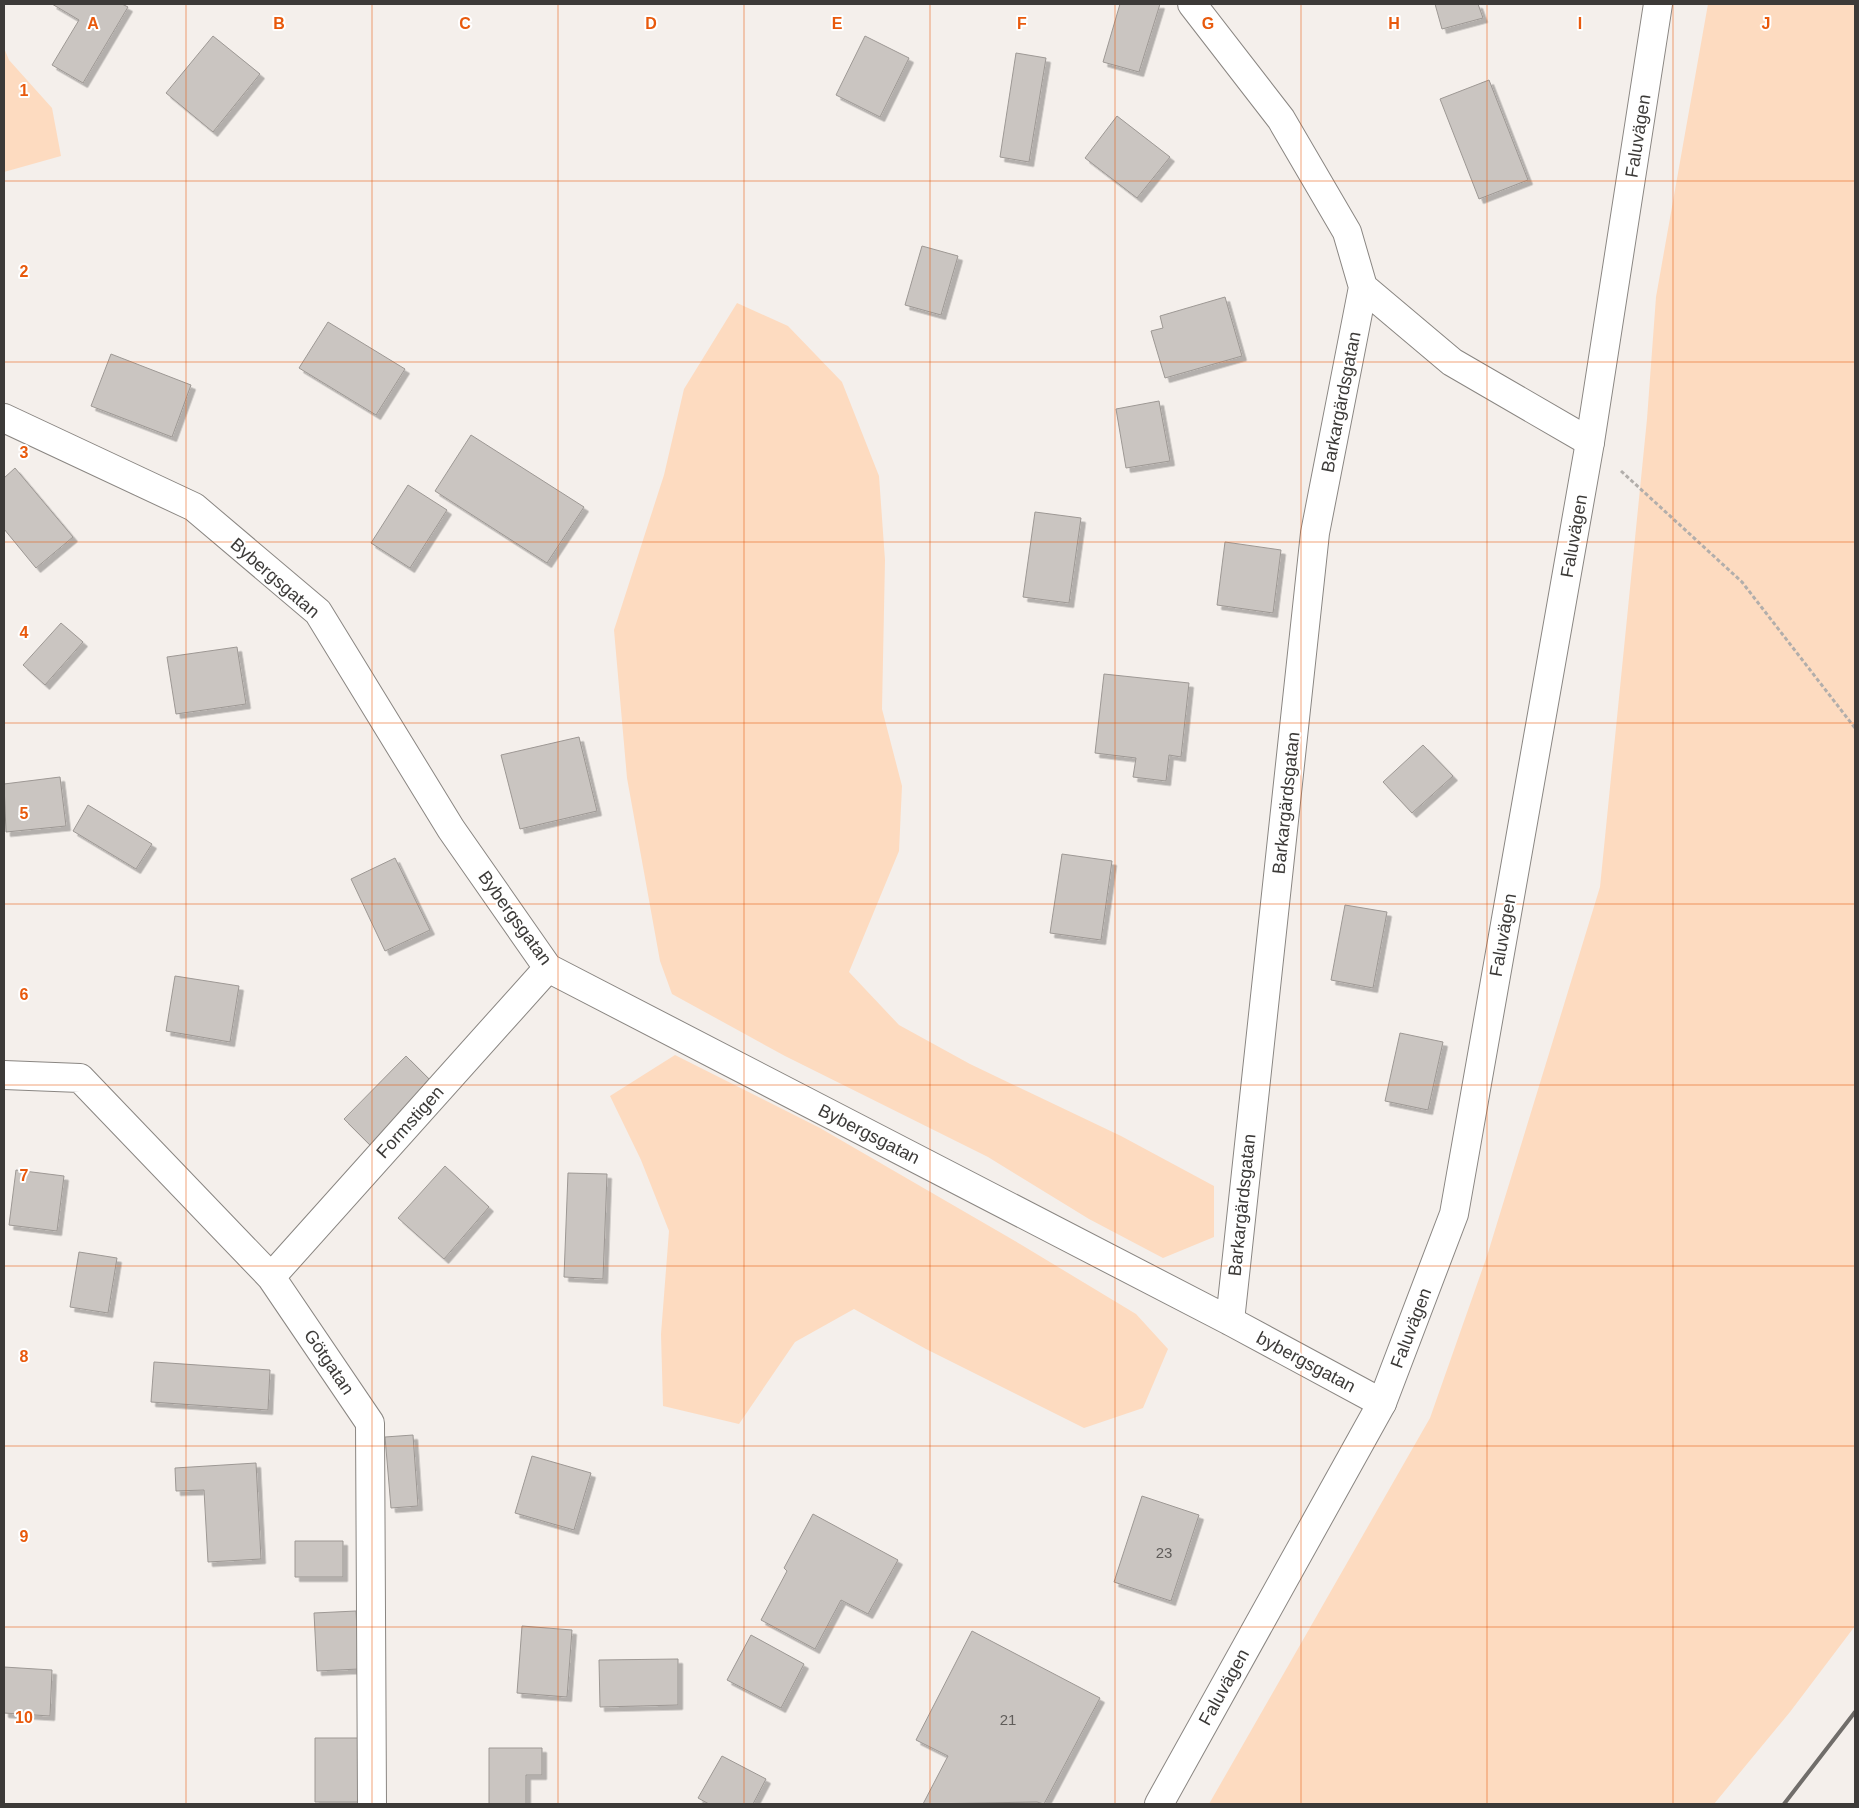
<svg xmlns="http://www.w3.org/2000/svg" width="1859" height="1808" viewBox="0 0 1859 1808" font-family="Helvetica,sans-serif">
	<defs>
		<filter id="shadow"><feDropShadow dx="4.5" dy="4.5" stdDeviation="0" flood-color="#0004"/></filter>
	</defs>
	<rect width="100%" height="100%" fill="#f4efeb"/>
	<path fill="#fddbc0" d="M1708,4H1855V1626L1790,1712L1714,1804H1209L1430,1418L1487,1256L1600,887L1647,419L1656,297Z
		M4,48L9,60L52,108L61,156L4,172Z
		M737,303L788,326L842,382L879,476L885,560L882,709L902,786L899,851L849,972L899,1025L970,1064L1121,1136L1214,1186V1237L1163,1258L1089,1219L988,1157L785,1056L672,994L660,961L627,778L614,630L664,475L684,389Z
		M675,1055L820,1128L1020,1244L1136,1314L1168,1349L1143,1408L1084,1428L926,1349L854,1309L795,1342L739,1424L663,1406L661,1334L669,1231L641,1160L610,1096Z"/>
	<path fill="#cac5c1" stroke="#9d9894" filter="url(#shadow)" d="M52,4H122L128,7L83,83L52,65L79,20Z
		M1120,4H1160L1139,72L1103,62Z
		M1435,4H1478L1483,18L1442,29Z
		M213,36L260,74L213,132L166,93Z
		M865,36L909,58L880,117L836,95Z
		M1016,53L1046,58L1029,162L1000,157Z
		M1489,80L1528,180L1479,199L1440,99Z
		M1117,116L1170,157L1137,198L1085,158Z
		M922,246L958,256L941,315L905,305Z
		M1225,297L1242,356L1165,378L1151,331L1163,328L1160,316Z
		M328,322L405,369L376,415L299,368Z
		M111,354L191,385L172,437L91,406Z
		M1159,401L1170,461L1126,468L1116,409Z
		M471,435L584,507L547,563L435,491Z
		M15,468L73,537L36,568L4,529V478Z
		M408,485L447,510L410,568L371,543Z
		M1035,512L1081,518L1069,603L1023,597Z
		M1225,542L1281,550L1273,613L1217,605Z
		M61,623L83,642L45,685L23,665Z
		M237,647L246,704L176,714L167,657Z
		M1104,674L1189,683L1181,757L1169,755L1166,781L1133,777L1136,758L1095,753Z
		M579,737L597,811L520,829L501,755Z
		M1423,745L1453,776L1412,813L1383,782Z
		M60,777L66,826L6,832L4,784Z
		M88,805L152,844L136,869L73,831Z
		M1062,854L1112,861L1101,940L1050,933Z
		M395,858L430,930L385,951L351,879Z
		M1345,905L1387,912L1373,988L1331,980Z
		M175,976L239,986L230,1042L166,1031Z
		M1400,1033L1443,1042L1428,1110L1385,1101Z
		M406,1056L434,1084L372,1147L344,1119Z
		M445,1166L489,1207L444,1259L398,1218Z
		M16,1170L64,1176L57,1231L9,1225Z
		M568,1173L607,1174L603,1279L564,1277Z
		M79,1252L117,1258L108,1313L70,1307Z
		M154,1362L270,1370L268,1410L151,1402Z
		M413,1435L418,1506L391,1508L385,1437Z
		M532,1456L591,1473L574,1530L515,1513Z
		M256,1463L261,1559L208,1562L204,1490L176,1491L175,1468Z
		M1142,1496L1199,1515L1171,1601L1114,1582Z
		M813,1514L898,1560L868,1614L841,1600L815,1649L761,1620L787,1571L784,1568Z
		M295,1541H343V1577H295Z
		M356,1611L359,1669L317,1671L314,1613Z
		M522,1626L572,1630L567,1697L517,1693Z
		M972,1631L1100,1698L1044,1804L1037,1802L923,1804L948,1756L916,1740Z
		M751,1635L804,1664L781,1708L727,1680Z
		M678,1659V1705L600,1707L599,1660Z
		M4,1667L52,1670L50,1716L4,1713Z
		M315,1738H363L362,1802H315Z
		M489,1748H542V1775H526V1804H489Z
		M722,1756L766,1779L753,1804H709L698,1798Z"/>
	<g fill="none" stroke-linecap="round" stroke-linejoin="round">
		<defs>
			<path id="minor" d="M1192,4L1281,119L1347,232L1363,287L1452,362L1590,442
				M4,418L194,507L318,612L451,829L548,968L1230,1321L1382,1403
				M4,1075L80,1078L271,1277L370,1423L372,1804
				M271,1277L548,968
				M1230,1321L1315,533L1363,287"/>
			<path id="tertiary" d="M1159,1804L1382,1403L1454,1214L1590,442L1658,4"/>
		</defs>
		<use href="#minor" stroke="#8a8682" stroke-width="30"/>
		<use href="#tertiary" stroke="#8a8682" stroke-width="30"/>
		<path stroke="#b2aeab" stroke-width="3" stroke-dasharray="4 2.5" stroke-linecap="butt" d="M1621,471L1742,582L1855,728"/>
		<use href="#minor" stroke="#fff" stroke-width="28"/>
		<use href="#tertiary" stroke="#fff" stroke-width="28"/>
		<path stroke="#706d6a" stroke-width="4" d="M1784,1804L1855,1712"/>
	</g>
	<path fill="none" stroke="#e8590c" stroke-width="1" stroke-opacity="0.55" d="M186,4V1804M372,4V1804M558,4V1804M744,4V1804M930,4V1804M1115,4V1804M1301,4V1804M1487,4V1804M1673,4V1804M4,181H1855M4,362H1855M4,542H1855M4,723H1855M4,904H1855M4,1085H1855M4,1266H1855M4,1446H1855M4,1627H1855"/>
	<g text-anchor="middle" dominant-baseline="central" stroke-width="4" stroke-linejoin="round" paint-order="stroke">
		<g font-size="15" fill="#605d5a">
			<text x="1164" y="1552">23</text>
			<text x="1008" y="1719">21</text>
		</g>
		<g font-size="18" fill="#3c3a38" stroke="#fff">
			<text transform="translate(1638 136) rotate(-81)">Faluvägen</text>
			<text transform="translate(1341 402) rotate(-79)">Barkargärdsgatan</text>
			<text transform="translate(1574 536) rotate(-80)">Faluvägen</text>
			<text transform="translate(275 578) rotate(41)">Bybergsgatan</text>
			<text transform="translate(1286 803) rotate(-84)">Barkargärdsgatan</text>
			<text transform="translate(515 918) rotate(54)">Bybergsgatan</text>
			<text transform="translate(1503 935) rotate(-80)">Faluvägen</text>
			<text transform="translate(410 1122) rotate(-48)">Formstigen</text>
			<text transform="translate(869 1134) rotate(27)">Bybergsgatan</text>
			<text transform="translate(1242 1205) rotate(-84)">Barkargärdsgatan</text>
			<text transform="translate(1411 1328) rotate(-69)">Faluvägen</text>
			<text transform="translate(329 1362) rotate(56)">Götgatan</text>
			<text transform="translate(1306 1362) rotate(28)">bybergsgatan</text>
			<text transform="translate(1224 1687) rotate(-61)">Faluvägen</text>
		</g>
	</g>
	<g font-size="16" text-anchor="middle" font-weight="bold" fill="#e8590c" stroke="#fff" stroke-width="4" stroke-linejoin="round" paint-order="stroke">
		<text x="93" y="29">A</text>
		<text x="279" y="29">B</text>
		<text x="465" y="29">C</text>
		<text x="651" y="29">D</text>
		<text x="837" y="29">E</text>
		<text x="1022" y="29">F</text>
		<text x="1208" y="29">G</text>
		<text x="1394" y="29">H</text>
		<text x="1580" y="29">I</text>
		<text x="1766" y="29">J</text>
		<text x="24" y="96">1</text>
		<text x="24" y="277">2</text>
		<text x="24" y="458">3</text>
		<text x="24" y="638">4</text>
		<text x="24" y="819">5</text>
		<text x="24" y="1000">6</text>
		<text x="24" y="1181">7</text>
		<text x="24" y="1362">8</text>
		<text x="24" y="1542">9</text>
		<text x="24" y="1723">10</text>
	</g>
	<rect width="1859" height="1808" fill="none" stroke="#3c3a38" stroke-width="10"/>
</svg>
